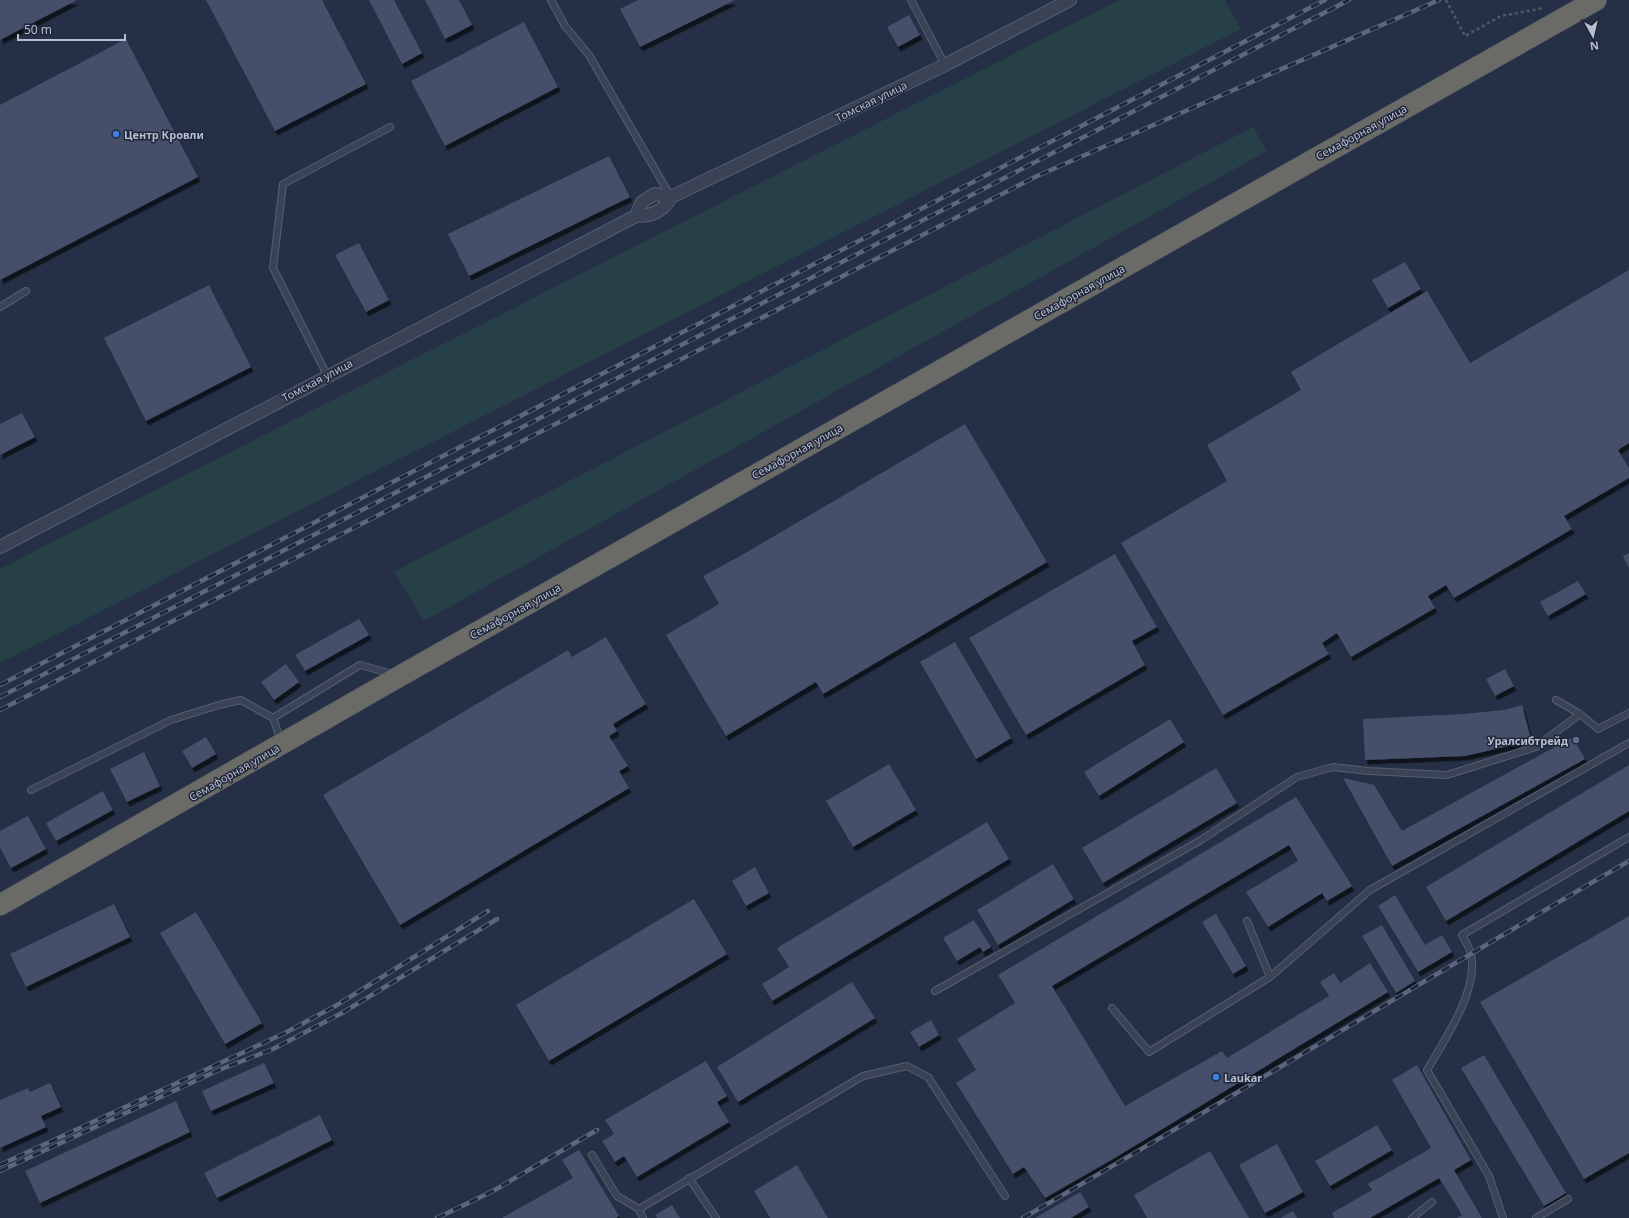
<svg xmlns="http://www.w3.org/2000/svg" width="1629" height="1218" viewBox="0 0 1629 1218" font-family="'Noto Sans',sans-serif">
	<defs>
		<filter id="shadow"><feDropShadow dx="2.5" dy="4.5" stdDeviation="0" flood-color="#0009"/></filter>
	</defs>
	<rect width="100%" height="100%" fill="#253046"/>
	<path fill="#274047" d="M1120,0H1225L1241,29L0,663V569Z
		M1253,127L1267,151L424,621L394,572Z"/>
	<path fill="#444f69" filter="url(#shadow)" d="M0,0H77L0,40Z
		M206,0H322L366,84L275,131Z
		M369,0H394L422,53L402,64Z
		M425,0H459L472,25L445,39Z
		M638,0H735L640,47L620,9Z
		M909,15L920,35L898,47L887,27Z
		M524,22L558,87L445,146L411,81Z
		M126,39L198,177L0,280V105Z
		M609,156L630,197L469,276L448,234Z
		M359,243L389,300L366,312L335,255Z
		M1405,262L1421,289L1388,308L1372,280Z
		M1629,270V443L1618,450L1629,468V478L1564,516L1572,529L1454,598L1446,585L1428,596L1435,608L1351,657L1337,633L1322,643L1329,654L1223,715L1121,543L1227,481L1207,445L1301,390L1291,372L1427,291L1470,363Z
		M209,285L251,367L146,421L104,338Z
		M22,413L35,437L0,455V424Z
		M965,424L1047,562L823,694L816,682L726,736L666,635L719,604L703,576L742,555Z
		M1629,553V568L1623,556Z
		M1115,554L1157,627L1132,641L1145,665L1026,735L969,638Z
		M1578,581L1586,594L1548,616L1540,602Z
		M359,619L369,635L305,671L295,655Z
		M606,637L646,704L613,724L617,731L609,736L628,766L619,771L629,788L400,925L323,795L568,650L572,657Z
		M955,642L1011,738L976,759L920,662Z
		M286,664L299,682L274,700L261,682Z
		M1505,669L1514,686L1495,696L1486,679Z
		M1522,705L1530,736L1513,745L1465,756L1365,760L1363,719L1463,714L1504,710Z
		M1170,719L1184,742L1099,796L1084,772Z
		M206,737L216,754L192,768L182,751Z
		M1573,737L1585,759L1392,866L1343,778L1374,785L1402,831Z
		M144,752L160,786L127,802L110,769Z
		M889,764L916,810L853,847L826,801Z
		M1629,765V811L1446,921L1426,887Z
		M1216,768L1237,803L1103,883L1082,848Z
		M103,791L113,810L56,841L46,823Z
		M1296,797L1352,886L1327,901L1322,893L1268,927L1246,892L1298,861L1289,845L1052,986L1125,1106L1222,1051L1227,1058L1329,996L1320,982L1334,973L1340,983L1370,963L1388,992L1113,1159L1045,1198L1024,1167L1013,1174L956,1083L976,1070L957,1039L1015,1003L998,975Z
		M28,816L46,849L11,868L0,848V831Z
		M987,822L1009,859L772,1001L762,984L789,967L777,948Z
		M1053,864L1074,899L998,945L977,910Z
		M755,867L769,893L746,906L732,881Z
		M1395,895L1425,945L1442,935L1452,952L1418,972L1378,906Z
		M694,899L727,954L549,1061L516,1005Z
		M114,904L130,937L26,987L10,954Z
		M196,912L262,1023L225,1044L160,933Z
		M1216,914L1246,966L1233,974L1202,922Z
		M1629,916V1153L1584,1179L1480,1002Z
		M974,920L991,947L983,952L980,947L957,961L943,938Z
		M1382,925L1415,981L1396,993L1362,936Z
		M852,982L875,1018L738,1102L717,1067Z
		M931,1020L939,1035L919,1047L910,1032Z
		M1484,1055L1566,1193L1544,1206L1461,1068Z
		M706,1061L727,1096L717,1102L729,1122L637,1177L624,1156L615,1162L602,1141L614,1134L605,1120Z
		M264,1063L274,1083L211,1111L202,1091Z
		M1417,1065L1471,1160L1454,1170L1482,1218H1456L1462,1215L1439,1178L1370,1218H1334L1332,1213L1372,1190L1368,1184L1431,1148L1392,1080Z
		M50,1083L61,1107L41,1116L46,1127L0,1148V1100L28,1088L30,1092Z
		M176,1101L190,1132L40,1203L25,1171Z
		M320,1115L332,1140L217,1198L204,1173Z
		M1377,1125L1392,1150L1330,1186L1315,1161Z
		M1277,1144L1303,1192L1265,1213L1239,1165Z
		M579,1150L619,1216L616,1218H502L573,1178L562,1160Z
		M1210,1151L1249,1218H1147L1134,1195Z
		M797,1165L828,1218H770L754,1191Z
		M1080,1192L1089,1207L1071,1218H1035Z
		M672,1205L680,1218H657L655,1215Z
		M1293,1211L1297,1218H1280Z"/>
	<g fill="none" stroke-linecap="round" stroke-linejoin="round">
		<defs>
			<path id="service" d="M551,0L565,26L589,55L671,197
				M911,0L945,65
				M0,307L26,291
				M327,375L273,268L283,184L390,127
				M1556,700L1580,714L1598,729L1629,713
				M273,718L360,665L393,674
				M31,790L171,720L219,705L241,700L273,718L281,741
				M1247,921L1270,977
				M935,991L1201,840L1297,777L1333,767L1369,771L1447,775L1536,747L1580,714
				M1112,1008L1149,1052L1270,977L1370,890L1629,743
				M592,1155L617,1196L639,1209L643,1218
				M689,1178L716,1218
				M639,1209L863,1076L907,1066L928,1077L1005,1196
				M1412,1218L1432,1202
				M1503,1218L1489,1176L1427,1070C1445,1039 1479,990 1471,954C1470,948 1465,941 1462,935L1629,837
				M1536,1218L1568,1199"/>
			<path id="minor" d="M636,216L642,202L655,194L671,197L945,65L1070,0
				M0,547L636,216C652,216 663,212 671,197"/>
			<path id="trunk" d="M0,905L400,676L1596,0"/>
		</defs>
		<use href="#service" stroke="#565e70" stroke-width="8"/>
		<use href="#minor" stroke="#565e70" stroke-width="14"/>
		<use href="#trunk" stroke="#454d60" stroke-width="22"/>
		<path stroke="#465d63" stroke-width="2.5" stroke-dasharray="3 3" stroke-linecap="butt" d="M1446,0L1465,36L1501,16L1544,8"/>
		<use href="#service" stroke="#3a4356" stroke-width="6"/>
		<use href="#minor" stroke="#3a4356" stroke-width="12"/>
		<use href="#trunk" stroke="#6a6a66" stroke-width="21"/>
		<defs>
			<path id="rail" d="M0,685L1325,0
				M0,697L1349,0
				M0,710L1037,176L1439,0
				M0,1165L285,1033L337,1005L488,911
				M0,1171L219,1070L273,1049L342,1013L497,919
				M437,1218L493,1191L597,1130
				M1023,1218C1226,1101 1426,979 1629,861"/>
		</defs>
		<use href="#rail" stroke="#5c667d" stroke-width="4.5"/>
		<use href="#rail" stroke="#1f273b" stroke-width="3" stroke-dasharray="9" stroke-linecap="butt"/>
	</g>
	<g fill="#3f7fe0" stroke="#1f273b" stroke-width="1.5">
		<circle cx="116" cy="134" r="4"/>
		<circle cx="1216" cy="1077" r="4"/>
	</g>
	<circle fill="#5c6f8a" stroke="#1f273b" stroke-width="1.5" cx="1576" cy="740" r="4"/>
	<g text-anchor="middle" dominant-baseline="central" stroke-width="3" stroke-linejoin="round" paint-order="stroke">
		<g font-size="11" fill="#b8becf" stroke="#1f273b">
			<text transform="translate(871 101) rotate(-26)">Томская улица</text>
			<text transform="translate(1361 132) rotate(-29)">Семафорная улица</text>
			<text transform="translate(1079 292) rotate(-29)">Семафорная улица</text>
			<text transform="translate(317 380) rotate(-28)">Томская улица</text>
			<text transform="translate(797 451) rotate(-29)">Семафорная улица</text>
			<text transform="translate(515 611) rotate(-29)">Семафорная улица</text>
			<text transform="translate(234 772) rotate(-30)">Семафорная улица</text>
		</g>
		<g font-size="11" font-weight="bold" fill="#b8becf" stroke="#1f273b" text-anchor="start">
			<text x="124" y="134">Центр Кровли</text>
			<text x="1568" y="740" text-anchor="end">Уралcибтрейд</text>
			<text x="1224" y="1077">Laukar</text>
		</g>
	</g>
	<g transform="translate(1593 36) rotate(172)" stroke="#1f273b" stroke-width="3" paint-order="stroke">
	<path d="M0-3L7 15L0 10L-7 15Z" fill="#b8becf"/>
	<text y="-6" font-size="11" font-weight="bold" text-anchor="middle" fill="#b8becf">N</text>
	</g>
	<path d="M18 34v6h107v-6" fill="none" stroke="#b8becf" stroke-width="2"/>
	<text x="24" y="34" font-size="12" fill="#b8becf" stroke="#1f273b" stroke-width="3" paint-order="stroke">50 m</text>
</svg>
